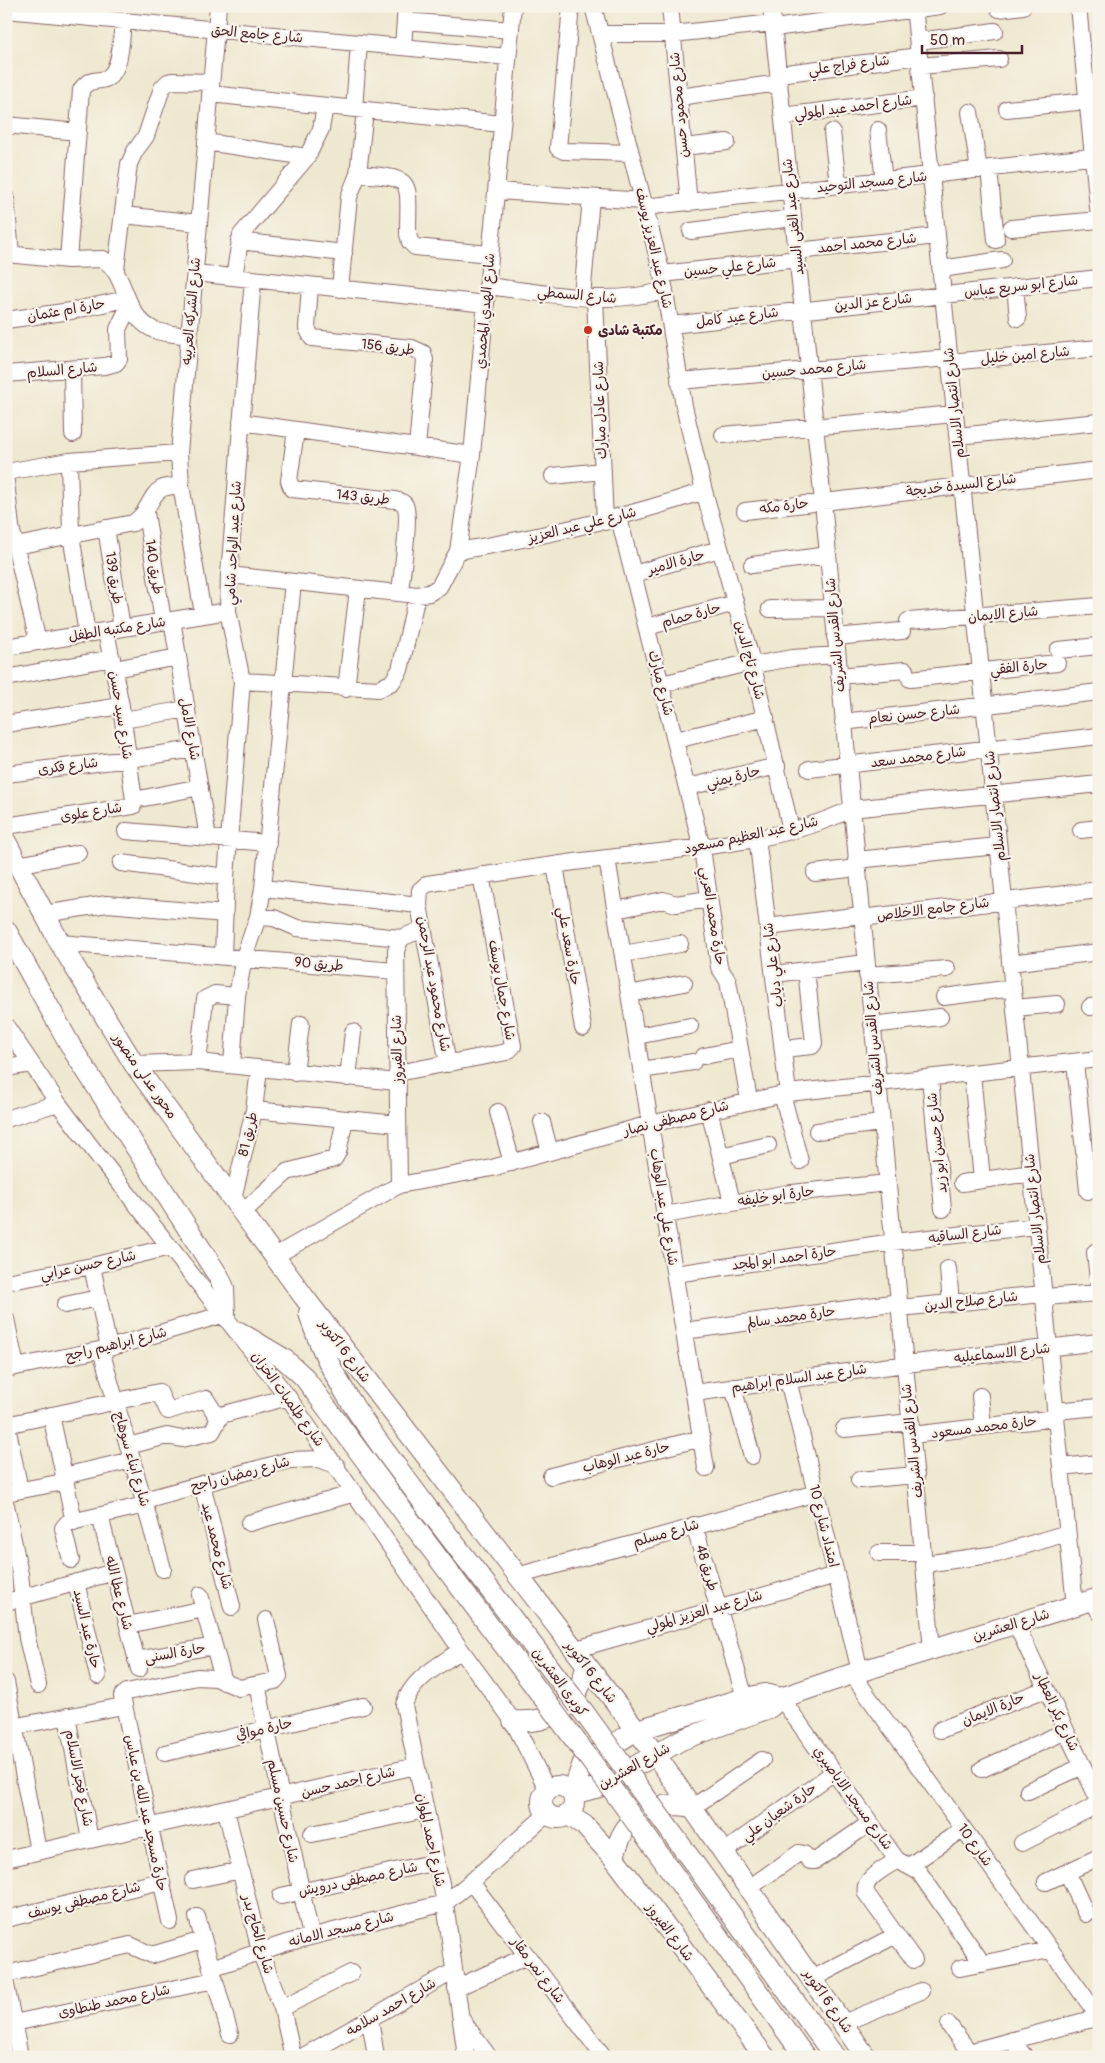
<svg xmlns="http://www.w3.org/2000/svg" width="1105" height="2063" viewBox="0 0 1105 2063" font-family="Pangolin,'Playpen Sans Arabic',sans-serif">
	<rect width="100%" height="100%" fill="#f7f3e8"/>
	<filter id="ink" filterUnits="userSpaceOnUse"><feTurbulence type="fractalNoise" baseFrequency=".02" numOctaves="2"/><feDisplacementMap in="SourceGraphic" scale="10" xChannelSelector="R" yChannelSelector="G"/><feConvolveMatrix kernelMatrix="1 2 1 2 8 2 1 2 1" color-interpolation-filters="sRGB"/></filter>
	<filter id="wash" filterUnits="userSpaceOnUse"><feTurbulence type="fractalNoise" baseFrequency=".0096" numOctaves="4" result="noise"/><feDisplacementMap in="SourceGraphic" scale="20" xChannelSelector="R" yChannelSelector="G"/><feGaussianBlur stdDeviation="1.12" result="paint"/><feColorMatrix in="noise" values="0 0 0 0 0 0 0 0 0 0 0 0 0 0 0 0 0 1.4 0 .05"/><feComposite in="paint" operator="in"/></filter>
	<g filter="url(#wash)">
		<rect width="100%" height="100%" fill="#efe8d0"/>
	</g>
	<g filter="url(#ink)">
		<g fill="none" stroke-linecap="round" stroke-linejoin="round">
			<defs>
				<path id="minor" d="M571,6L558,148L564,151L631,153
					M593,6L662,274L684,406L704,491L752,662L791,830
					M670,6L689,203
					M771,6L823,502L932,1649
					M914,6L1075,1606
					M1078,6L1099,217
					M999,9L1023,6
					M6,10L508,57
					M405,21L511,30
					M774,28L940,6
					M600,34H673L773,23
					M918,41L995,31
					M403,47L406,6
					M920,66L999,59
					M779,74L919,56
					M210,94L502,124
					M679,97L779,83
					M354,109L359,43
					M1007,109L1087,101
					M970,112L979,170
					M783,116L924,98
					M6,125L78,132
					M878,130L884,181
					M832,132L838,185
					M206,142L307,157
					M684,147L727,142
					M989,169L996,240
					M358,174C416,178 408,179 408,234L410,242L415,247L490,254
					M497,191L643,201
					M6,198L11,254
					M644,207L1099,156
					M123,215L199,223
					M1011,228L1099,220
					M691,231L793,218
					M239,241L344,253
					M797,251L937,236
					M6,254L68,260L103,259C129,276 121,314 154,330C164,334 178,334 188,336
					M68,260L81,90C88,79 94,82 105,79C122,73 121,37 123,21
					M116,269L129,164L135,151L146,136L162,88L168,82L172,81L211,82
					M941,269L1002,260
					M195,273L486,304
					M662,274L798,259
					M234,277L241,235L307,157L321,129L325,106
					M310,286L307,328L312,338L412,348L423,353L425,360L417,447
					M487,286C546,293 608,307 665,290
					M1015,287L1018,318
					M340,289L349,197L358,174L365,110
					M582,297L591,198
					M595,298L605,522
					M6,320L71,311L126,299
					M671,325L1099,278
					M950,362L1099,348
					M72,369L73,434
					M6,374L105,366L116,363L119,359L118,329L129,306
					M679,381L949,358
					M241,422L472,455
					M296,430L289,481L292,489L395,500C399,501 403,501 405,505C411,517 401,577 400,593
					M723,435L955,414
					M957,436L1099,422
					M69,461L71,535L87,634
					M6,472L69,461L179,453
					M553,476L603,471
					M6,482L11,527L38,642
					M745,511L1099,470
					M146,513L163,621
					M619,518L702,848L719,967L728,981L749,1100
					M106,528L122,628
					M16,546L133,523C150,512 149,496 161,489C166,486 175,486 181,485
					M458,551C542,537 623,518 704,491
					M752,565L828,555
					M634,574L719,549
					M229,575L417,595L429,593L439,587L458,551L472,455L513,6
					M770,609L832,608
					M203,614L181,485L179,453L218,6
					M172,620L208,838
					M908,621L1099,606
					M647,627L735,603
					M106,631L121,706L134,800
					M835,637L902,631
					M6,647L228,611
					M1058,650L1099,646
					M753,665L793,658L837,655
					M114,669L178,657
					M839,676L905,670
					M6,678L112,658
					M910,679L1057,663
					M242,681L379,689L392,682L400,670L417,595
					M662,684L752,662
					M346,689L358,589
					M123,720L187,709
					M843,722L1099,692
					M6,724L121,706
					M676,740L766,718
					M809,769L1099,736
					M6,774L129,759L194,749
					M688,787L777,766
					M6,826L133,806L134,800L200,787
					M1081,830L1099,828
					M126,831L268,843
					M757,837L788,1093
					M607,858L706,1468
					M856,860L998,846
					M121,863L226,877
					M18,865L78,853
					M555,865L583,1028
					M815,873L857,868
					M263,888L419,905
					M616,910L663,900L676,904L709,899
					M44,914L107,904L225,914
					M258,917L274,918L297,928L401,938
					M861,918L1099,890
					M768,927L861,915
					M60,943L395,971
					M623,954L680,944
					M223,955L226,877L242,681L228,611L229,575L253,279
					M1010,963L1099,952
					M774,974L866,963
					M867,975L947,969
					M629,994L684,983
					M944,997L1013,988
					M1090,1007L1099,1006
					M1015,1008L1057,1004
					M872,1025L940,1017
					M6,1026L58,1103L95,1152L288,1397L461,1650L513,1721L547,1789
					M636,1036L690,1026
					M783,1049L812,1046L814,1043L806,970
					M704,1056L740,1049
					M198,1062L205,999L215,994L237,996
					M1075,1062L1088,1191
					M134,1064L198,1062L397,1082
					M448,1064L419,905L420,890L427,884C487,875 547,865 607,858C684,848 781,844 851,809L1099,784
					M232,1065L237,996L244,957L258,917L263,888L293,582
					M6,1068L31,1064
					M641,1070L693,1062
					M295,1073L301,1024
					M397,1073L507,1052L513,1046L481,875
					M972,1073L982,1180
					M348,1078L353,1032
					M930,1078L943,1209
					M782,1094L800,1161
					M254,1110L398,1124
					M709,1110L732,1202
					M498,1112L512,1163
					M6,1119L58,1103
					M542,1122L550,1152
					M817,1131L881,1123
					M721,1156L768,1145
					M962,1183L1031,1173
					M399,1185L396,951L401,938L423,929
					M233,1199L254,1110L259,1069
					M243,1212L287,1172L334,1159L338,1152L345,1119
					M665,1215L783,1194L887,1183
					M1095,1252L1099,1288
					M275,1256L399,1185L492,1168L650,1124L788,1093L1099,1059
					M92,1266L109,1348
					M948,1269L951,1303
					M675,1274L893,1242L1037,1226
					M6,1282L92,1266L170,1247
					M1044,1297L1099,1293
					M65,1305L98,1298
					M899,1308L1043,1294
					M6,1319L16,1367
					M684,1331L899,1302
					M101,1350L163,1569
					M6,1369L109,1348L225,1314
					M788,1380L860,1671
					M733,1387L752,1456
					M694,1393L905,1364L1099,1342
					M980,1396L983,1426
					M1055,1411L1099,1407
					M51,1415L74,1522
					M6,1425L159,1392L168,1411L206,1399L218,1418
					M7,1426L20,1490
					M844,1429L911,1422
					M912,1435L1056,1418
					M128,1446L167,1436L182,1439L212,1432L221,1415L288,1397
					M1061,1467L1099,1463
					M551,1476L702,1438
					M859,1480L916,1475
					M202,1484L232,1607
					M6,1493L58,1483L68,1475L132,1460
					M144,1500L290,1460L320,1459L337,1466
					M6,1505L20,1574L27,1638L38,1685
					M100,1516L139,1669
					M249,1523L355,1493
					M694,1525L745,1698
					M879,1553H923
					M71,1560L63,1528L67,1523L145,1505
					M924,1564L997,1554L1067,1533
					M517,1576L816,1493
					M76,1582L98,1676
					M200,1595L224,1682
					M1093,1600L1099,1612
					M6,1602L114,1572
					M1016,1624L1099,1801
					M128,1625L204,1609
					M461,1650C439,1666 412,1678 404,1705L445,1903L466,2057
					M573,1650L836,1575
					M136,1660L214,1646
					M852,1674L1099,2017
					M6,1682L38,1851
					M257,1685L311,1936
					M781,1698L897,1860L919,1872L983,1964
					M67,1716L90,1840
					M6,1728L123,1706
					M940,1730L1046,1689
					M165,1753L363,1706
					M982,1769L1066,1731
					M1028,1791L1083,1766
					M693,1807L762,1760
					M226,1810L260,1951L282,2008L293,2057
					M312,1834L425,1810
					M1022,1843L1099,1804
					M724,1852L834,1772
					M6,1859L416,1766
					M909,1866L963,1829
					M1067,1872L1086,1914
					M193,1880L241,1870
					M471,1882L604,2057
					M1046,1882L1099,1857
					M749,1888L799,1853L804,1854L810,1861H815L870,1823
					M281,1896L436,1862
					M197,1917L230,2034
					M6,1919L161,1881
					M170,1921L122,1696L127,1692L197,1677L216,1678L239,1688L275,1681L279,1676L266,1620
					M896,1935L914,1960
					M211,1968L286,1943L445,1903L471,1882L547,1814
					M960,1968L1050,1950
					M6,1974L130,1945L152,1955L203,1940
					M812,1979L896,1935L866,1893C862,1878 886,1868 897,1860
					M6,1985L20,2057
					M456,1988L527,1956
					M282,2008L351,1973
					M370,2019L376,2057
					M462,2020L489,2057
					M14,2023L214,1980
					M843,2023L921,1991
					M949,2025L973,2057
					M1012,2040L1025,2057
					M969,2052L1099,2017
					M302,2057L454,1971"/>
				<path id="major" d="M6,842L60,943L134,1064L304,1297L655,1754L866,2057
					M6,930L73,1050L219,1277L224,1288L225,1314
					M309,1313C331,1387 383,1447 428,1509
					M239,1332L284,1359L304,1377L411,1522
					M513,1721C554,1724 577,1707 586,1667
					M542 1802a16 16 0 1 1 32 0a16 16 0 1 1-32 0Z
					M572,1794L599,1787L681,1740L769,1708L781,1698L852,1674L1099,1598
					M572,1794L583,1763L637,1730L745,1698L765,1694L781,1698
					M568,1815L584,1825L614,1858L765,2057
					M614,1858C623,1816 650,1799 693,1807"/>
			</defs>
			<use href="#minor" stroke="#846565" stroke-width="18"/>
			<use href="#major" stroke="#846565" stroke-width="22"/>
			<use href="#minor" stroke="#fff" stroke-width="16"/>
			<use href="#major" stroke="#fff" stroke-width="20"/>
			<defs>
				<path id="major-bridge" d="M428,1509L583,1711L835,2057
					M411,1522L609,1785L805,2057"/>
			</defs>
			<use href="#major-bridge" stroke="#846565" stroke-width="22" stroke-linecap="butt"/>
			<use href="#major-bridge" stroke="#fff" stroke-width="20"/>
		</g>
	</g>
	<circle fill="#c8321e" stroke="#f7f3e8" stroke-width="2" cx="588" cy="330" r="5"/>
	<g text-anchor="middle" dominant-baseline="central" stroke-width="4.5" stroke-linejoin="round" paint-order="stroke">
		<g font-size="14" fill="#4a1f2b" stroke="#f7f3e8">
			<text transform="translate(257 34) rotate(5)">شارع جامع الحق</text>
			<text transform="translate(849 65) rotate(-7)">شارع فراج علي</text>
			<text transform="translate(679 105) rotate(-95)">شارع محمود حسن</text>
			<text transform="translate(853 107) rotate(-7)">شارع احمد عبد المولي</text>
			<text transform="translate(872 182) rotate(-6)">شارع مسجد التوحيد</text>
			<text transform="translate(793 217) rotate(-96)">شارع عبد الغنى السيد</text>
			<text transform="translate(867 243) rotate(-6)">شارع محمد احمد</text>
			<text transform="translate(654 248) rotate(77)">شارع عبد العزيز يوسف</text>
			<text transform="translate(730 267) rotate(-6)">شارع علي حسين</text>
			<text transform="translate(1021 286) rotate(-6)">شارع ابو سريع عباس</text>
			<text transform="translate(577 295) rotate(5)">شارع السمطي</text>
			<text transform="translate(873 302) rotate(-6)">شارع عز الدين</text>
			<text transform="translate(66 310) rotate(-10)">حارة ام عثمان</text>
			<text transform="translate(191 311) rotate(-85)">شارع الشركه العربيه</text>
			<text transform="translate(485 311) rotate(-85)">شارع الهدي المحمدي</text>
			<text transform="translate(737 317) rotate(-7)">شارع عيد كامل</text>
			<text transform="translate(388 347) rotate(7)">طريق 156</text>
			<text transform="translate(1025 355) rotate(-5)">شارع امين خليل</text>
			<text transform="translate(814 369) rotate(-5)">شارع محمد حسين</text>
			<text transform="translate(62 370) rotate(-5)">شارع السلام</text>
			<text transform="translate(954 403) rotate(-96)">شارع انتصار الاسلام</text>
			<text transform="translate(600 410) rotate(-92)">شارع عادل مبارك</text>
			<text transform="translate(961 485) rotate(-7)">شارع السيدة خديجة</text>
			<text transform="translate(363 497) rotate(6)">طريق 143</text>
			<text transform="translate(784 506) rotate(-7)">حارة مكه</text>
			<text transform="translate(582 525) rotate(-14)">شارع علي عبد العزيز</text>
			<text transform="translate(233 543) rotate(-87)">شارع عبد الواحد شامي</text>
			<text transform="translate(676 562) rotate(-16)">حارة الامير</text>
			<text transform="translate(154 567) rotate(81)">طريق 140</text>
			<text transform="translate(114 578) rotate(81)">طريق 139</text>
			<text transform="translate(1003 614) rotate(-5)">شارع الايمان</text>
			<text transform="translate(691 615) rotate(-15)">حارة حمام</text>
			<text transform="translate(117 629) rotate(-9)">شارع مكتبه الطفل</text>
			<text transform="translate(835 635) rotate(-95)">شارع القدس الشريف</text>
			<text transform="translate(750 660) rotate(75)">شارع تاج الدين</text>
			<text transform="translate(1019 667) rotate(-6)">حارة الفقي</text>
			<text transform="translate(661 683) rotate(76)">شارع مبارك</text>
			<text transform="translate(914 714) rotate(-6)">شارع حسن نعام</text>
			<text transform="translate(121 715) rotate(81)">شارع سيد حسن</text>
			<text transform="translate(190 729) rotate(80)">شارع الامل</text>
			<text transform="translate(918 757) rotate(-7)">شارع محمد سعد</text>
			<text transform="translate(68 766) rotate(-7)">شارع فكرى</text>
			<text transform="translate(733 777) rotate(-14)">حارة يمني</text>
			<text transform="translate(995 806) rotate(-96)">شارع انتصار الاسلام</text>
			<text transform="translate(91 812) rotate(-9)">شارع علوى</text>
			<text transform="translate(751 835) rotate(-12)">شارع عبد العظيم مسعود</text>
			<text transform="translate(933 909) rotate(-7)">شارع جامع الاخلاص</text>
			<text transform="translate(713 916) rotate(81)">حارة محمد العربي</text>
			<text transform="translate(569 946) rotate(80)">حارة سعد علي</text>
			<text transform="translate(319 964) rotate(5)">طريق 90</text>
			<text transform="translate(773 965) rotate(-97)">شارع علي دياب</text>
			<text transform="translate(434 984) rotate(80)">شارع محمود عبد الرحمن</text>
			<text transform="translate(502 990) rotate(80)">شارع جمال يوسف</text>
			<text transform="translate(873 1038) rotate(-95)">شارع القدس الشريف</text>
			<text transform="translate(397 1049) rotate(-91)">شارع الفيروز</text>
			<text transform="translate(145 1076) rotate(55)">محور عدلى منصور</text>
			<text transform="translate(676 1118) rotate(-14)">شارع مصطفى نصار</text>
			<text transform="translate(248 1134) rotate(-77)">طريق 81</text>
			<text transform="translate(937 1143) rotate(-96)">شارع حسن ابو زيد</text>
			<text transform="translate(776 1196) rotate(-8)">حارة ابو خليفه</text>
			<text transform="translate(664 1207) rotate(81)">شارع علي عبد الوهاب</text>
			<text transform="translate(1035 1209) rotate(-96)">شارع انتصار الاسلام</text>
			<text transform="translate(965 1234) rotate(-7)">شارع الساقيه</text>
			<text transform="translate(784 1258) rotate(-8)">حارة احمد ابو المجد</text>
			<text transform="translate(88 1265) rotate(-12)">شارع حسن عرابي</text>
			<text transform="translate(971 1301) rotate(-6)">شارع صلاح الدين</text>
			<text transform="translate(791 1317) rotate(-8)">حارة محمد سالم</text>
			<text transform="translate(116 1344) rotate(-14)">شارع ابراهيم راجح</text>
			<text transform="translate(345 1351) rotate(53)">شارع 6 اكتوبر</text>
			<text transform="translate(1002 1353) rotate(-6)">شارع الاسماعيليه</text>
			<text transform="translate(799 1378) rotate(-8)">شارع عبد السلام ابراهيم</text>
			<text transform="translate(288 1399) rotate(54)">شارع طلمبات الخزان</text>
			<text transform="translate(984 1427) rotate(-7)">حارة محمد مسعود</text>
			<text transform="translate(912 1441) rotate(-96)">شارع القدس الشريف</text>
			<text transform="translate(626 1457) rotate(-14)">حارة عبد الوهاب</text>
			<text transform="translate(132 1459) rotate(74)">شارع ابناء سوهاج</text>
			<text transform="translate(240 1474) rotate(-15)">شارع رمضان راجح</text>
			<text transform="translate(824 1526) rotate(76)">امتداد شارع 10</text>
			<text transform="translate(666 1533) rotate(-16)">شارع مسلم</text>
			<text transform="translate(217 1546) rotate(76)">شارع محمد عيد</text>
			<text transform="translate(707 1568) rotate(74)">طريق 48</text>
			<text transform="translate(119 1593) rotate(76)">شارع عطا الله</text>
			<text transform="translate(704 1611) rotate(-16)">شارع عبد العزيز المولي</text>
			<text transform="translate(1011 1625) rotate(-17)">شارع العشرين</text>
			<text transform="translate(87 1629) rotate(77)">حارة عبد السيد</text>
			<text transform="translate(175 1653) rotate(-10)">حارة السنى</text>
			<text transform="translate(591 1672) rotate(52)">شارع 6 اكتوبر</text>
			<text transform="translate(560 1682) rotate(53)">كوبرى العشرين</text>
			<text transform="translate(993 1709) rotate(-22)">حارة الايمان</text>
			<text transform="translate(1057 1712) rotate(65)">شارع بكر العطار</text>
			<text transform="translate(264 1729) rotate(-13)">حارة موافي</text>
			<text transform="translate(634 1766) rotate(-29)">شارع العشرين</text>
			<text transform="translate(79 1778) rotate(79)">شارع فجر الاسلام</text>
			<text transform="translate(348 1782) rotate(-13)">شارع احمد حسن</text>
			<text transform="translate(853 1798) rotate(54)">شارع مسجد الاباصيري</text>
			<text transform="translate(283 1811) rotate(78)">شارع حسين مسلم</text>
			<text transform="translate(779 1812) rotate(-36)">حارة شعبان علي</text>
			<text transform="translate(146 1813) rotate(78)">حارة مسجد عبد الله بن عباس</text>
			<text transform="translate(431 1840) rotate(78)">شارع احمد الموان</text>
			<text transform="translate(975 1845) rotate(54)">شارع 10</text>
			<text transform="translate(358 1879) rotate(-12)">شارع مصطفى درويش</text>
			<text transform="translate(84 1900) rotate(-14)">شارع مصطفى يوسف</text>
			<text transform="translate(341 1929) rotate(-14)">شارع مسجد الامانه</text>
			<text transform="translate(670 1932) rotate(53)">شارع الفيروز</text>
			<text transform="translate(258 1934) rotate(74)">شارع الحاج بدر</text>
			<text transform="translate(538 1970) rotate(53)">شارع نمر مقار</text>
			<text transform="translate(114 2001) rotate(-12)">شارع محمد طنطاوى</text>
			<text transform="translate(828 2001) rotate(55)">شارع 6 اكتوبر</text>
			<text transform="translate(391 2007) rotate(-30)">شارع احمد سلامه</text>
		</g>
		<g font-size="14" font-weight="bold" fill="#4a1f2b" stroke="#f7f3e8" text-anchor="start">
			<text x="598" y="330">مكتبة شادى</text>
		</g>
	</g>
	<rect width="1105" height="2063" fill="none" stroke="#f7f3e8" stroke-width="25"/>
	<path d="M922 45v8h100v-8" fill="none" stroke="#4a1f2b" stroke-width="2.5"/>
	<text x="930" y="45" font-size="15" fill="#4a1f2b" stroke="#f7f3e8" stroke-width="4" paint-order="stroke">50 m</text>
</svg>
